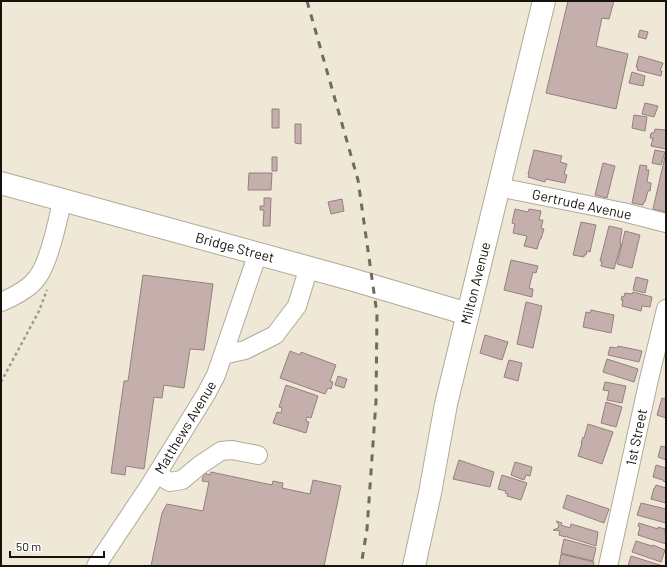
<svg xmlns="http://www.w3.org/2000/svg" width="667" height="567" viewBox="0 0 667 567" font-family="Barlow,sans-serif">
	<rect width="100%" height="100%" fill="#efe8d6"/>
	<path fill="#c5afad" stroke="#94807e" d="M568,1H614L609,19L602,18L596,46L628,54L616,109L546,93Z
		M640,30L648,32L646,39L638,37Z
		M639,56L663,63L660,71H662L661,76L637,70L638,67H636Z
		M632,72L645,76L643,86L629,83Z
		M645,103L658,106L654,117L642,114Z
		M272,109H279V128H272Z
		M634,115L647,117L645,131L632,128Z
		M295,124H301V144L295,143Z
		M655,129L666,130V149L651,146L653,138H650L651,133H654Z
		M534,150L562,156L560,162L567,164L564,174L567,175L565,183L546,179L545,182L528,177L529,175L528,174Z
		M655,150L665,152L661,165L652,163Z
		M666,152V212L653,209Z
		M272,157H277V171H272Z
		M603,163L615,166L607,198L595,195Z
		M640,165L647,166L646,170H649L647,182L651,183L650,191H648L645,202H644L643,205L632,203Z
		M249,173H272L271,190H248Z
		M264,198H271L270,226H263L264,210H260V206H264Z
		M342,199L344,211L331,214L328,202Z
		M515,209L528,212L529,209L541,211L539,220H543L541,228L544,229L541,239H540L537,249L524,246L527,236L513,233L515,224L512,223Z
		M581,222L596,225L590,252L587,251L586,255H584V257L573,255Z
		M609,226L622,229L620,243L621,244L614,269L601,266L602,261H600Z
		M625,231L640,235L632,268L617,264Z
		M511,260L538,266L536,273L533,272L529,288L533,289L532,297L504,290Z
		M143,275L213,284L204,350L190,349L184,388L164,385L162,398L154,397L144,469L126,466L125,475L111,473L124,381H128Z
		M636,277L648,280L645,293L633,290Z
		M633,292L652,297L650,307L642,306L641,311L622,306L623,300H621L622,296L624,297L625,293L632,294Z
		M526,302L542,306L533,348L517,344Z
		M591,310L614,315L611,333L583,327L586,312L590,313Z
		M485,335L508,342L502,360L480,353Z
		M618,346L642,351L639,362L608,355L610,347L617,348Z
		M290,351L300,355L301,352L336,365L330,381L333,382L331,389L328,388L325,394L280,378Z
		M607,359L638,369L634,382L603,372Z
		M509,360L522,363L518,381L504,377Z
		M338,376L347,379L344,388L335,385Z
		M605,382L626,386L622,403L607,400L609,391L603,390Z
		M286,385L318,396L311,418L307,417L306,421L309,422L306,433L273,423L277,412L281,413L282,408L279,407Z
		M666,395V418L657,415L662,398L665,399Z
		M606,402L622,407L616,427L601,423Z
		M588,424L613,432L602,464L578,456L582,443H581L583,437L584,438Z
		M661,446L666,447V460L658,457Z
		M459,460L494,472L490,487L453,479Z
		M515,462L532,467L530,476L526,475L524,480L511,475Z
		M656,465L666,468V482L663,481V480L653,477Z
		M211,472L272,485L273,481L283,483L282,488L310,494L313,480L341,486L324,566H151L162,513L167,504L203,511L209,482L202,481L204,473L210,475Z
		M502,475L527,483L521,500L507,496L508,494L505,493L506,491L498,489Z
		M656,485L666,488V503L651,499L654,488H655Z
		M567,495L609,509L604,523L563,508Z
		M641,503L666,509V523L637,515Z
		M556,521L562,523L561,525L570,528L571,524L598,532L596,546L567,537V536L565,537L559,535L560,531L553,530L558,528L559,525Z
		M639,523L658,529V527L665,529L666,544L638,535L640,527L638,526Z
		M564,539L596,548L593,561L561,553Z
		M636,541L652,546L653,545L665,550L661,562L632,552Z
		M561,554L594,562L593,566H559Z
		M631,556L663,566H628Z"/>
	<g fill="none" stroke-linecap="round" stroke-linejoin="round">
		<defs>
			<path id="minor" d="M498,187L623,212L666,223
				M1,302C13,297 29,289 37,278C48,264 57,225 61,206L65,201
				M223,355L245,350L275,335L297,306L309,267
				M157,474L170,482L182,480L200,465L221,451L232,450L258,455
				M96,566L150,485L206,394L216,375L258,253
				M608,566L649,379L666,309"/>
			<path id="major" d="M1,183L350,279L468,314
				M414,566L430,493L446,404L544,1"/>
		</defs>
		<use href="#minor" stroke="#b0aa98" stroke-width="20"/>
		<use href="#major" stroke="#b0aa98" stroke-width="24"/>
		<path stroke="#9f9a8c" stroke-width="2.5" stroke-dasharray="3 3" stroke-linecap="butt" d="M1,382L39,311L47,290"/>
		<use href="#minor" stroke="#fff" stroke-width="18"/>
		<use href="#major" stroke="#fff" stroke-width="22"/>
		<path stroke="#706b60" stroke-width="3" stroke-dasharray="7 7" stroke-linecap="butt" d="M307,1L358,180L377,314L376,401L367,529L361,566"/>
	</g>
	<g text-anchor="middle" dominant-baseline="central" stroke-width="3" stroke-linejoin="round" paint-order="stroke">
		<g font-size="14" fill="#16130d" stroke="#fff">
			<text transform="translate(582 204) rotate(12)">Gertrude Avenue</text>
			<text transform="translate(235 247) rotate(15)">Bridge Street</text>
			<text transform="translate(475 283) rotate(-76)">Milton Avenue</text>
			<text transform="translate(185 427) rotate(-59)">Matthews Avenue</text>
			<text transform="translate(636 437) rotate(-78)">1st Street</text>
		</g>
	</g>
	<rect width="667" height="567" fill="none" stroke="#16130d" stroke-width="4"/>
	<path d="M10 551v6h94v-6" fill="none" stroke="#16130d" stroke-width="2"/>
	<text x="16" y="551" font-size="12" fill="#16130d" stroke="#ffffff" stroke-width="3" paint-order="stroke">50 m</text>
</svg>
